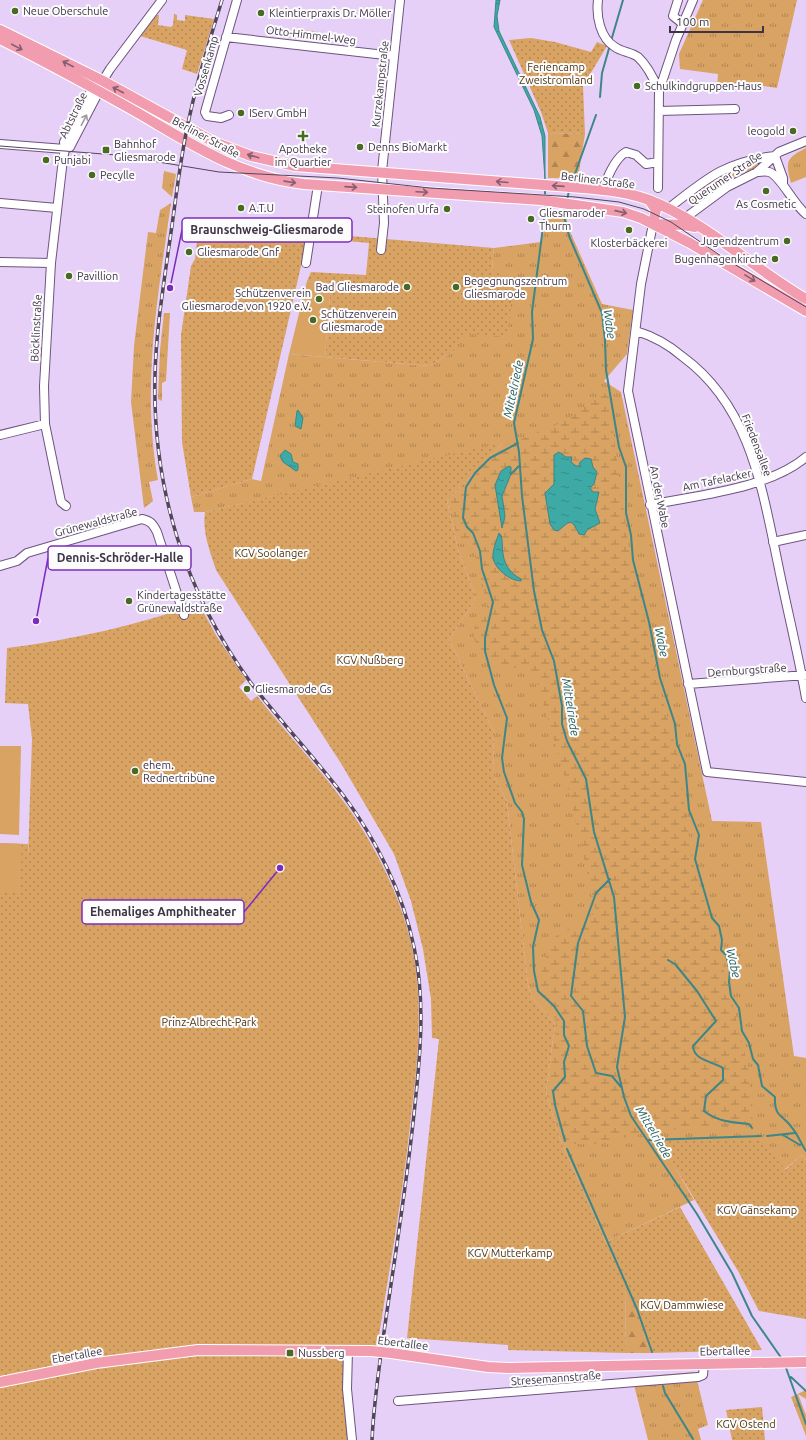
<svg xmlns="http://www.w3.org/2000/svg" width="806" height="1440" viewBox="0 0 806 1440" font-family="Ubuntu,sans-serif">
	<defs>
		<pattern id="grass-tufts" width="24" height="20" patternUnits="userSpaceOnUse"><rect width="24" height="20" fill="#d8a363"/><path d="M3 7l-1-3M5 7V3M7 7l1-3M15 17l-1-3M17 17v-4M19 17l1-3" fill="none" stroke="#b18553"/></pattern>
		<pattern id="forest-firs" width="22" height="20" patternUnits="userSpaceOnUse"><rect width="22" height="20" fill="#d8a363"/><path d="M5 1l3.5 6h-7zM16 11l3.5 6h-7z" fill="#b18553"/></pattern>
		<pattern id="wetland-marsh" width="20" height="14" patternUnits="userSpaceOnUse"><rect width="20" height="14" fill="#d8a363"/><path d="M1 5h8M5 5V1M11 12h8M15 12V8" fill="none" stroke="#b18553"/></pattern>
		<pattern id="park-dots" width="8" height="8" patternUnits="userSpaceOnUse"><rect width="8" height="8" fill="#d8a363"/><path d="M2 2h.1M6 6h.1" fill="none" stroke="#b18553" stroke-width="1.8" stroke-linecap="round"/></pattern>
		<pattern id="water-ripples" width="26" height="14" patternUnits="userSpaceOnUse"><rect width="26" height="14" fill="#3daaa5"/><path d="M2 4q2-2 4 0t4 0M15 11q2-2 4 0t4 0" fill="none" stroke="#358b88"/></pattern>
	</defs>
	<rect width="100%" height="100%" fill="#e7d0f8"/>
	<path fill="url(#grass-tufts)" d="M703,0H797L777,88L737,82L732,86L717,87L718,74L680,69L679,54Z
		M806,148V177L791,183C785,162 786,158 806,148Z
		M760,161L763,162L760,166L733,177L697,203L688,198C712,180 730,169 760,161Z
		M164,171L176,174L172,197L162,188Z
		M171,203C158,296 141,386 158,480L149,482L153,501L144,508L131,402L134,346L148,232L156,233L160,210Z
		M550,211L566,213L568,227L602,304L633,310L627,354L604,381L621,392L712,821L761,822L794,1056L806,1058V1160L802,1155L784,1170L659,1139L694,1200L606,1242L561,1142L546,1093L555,1024L531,996L528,985L507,802L493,774L494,732L449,640L476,598L459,553L447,501L503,443L205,512H194L191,497L252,479L261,481L289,354L429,366L453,352L492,270L494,248L541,242Z
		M164,313H170L166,381L162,383V401L158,399L160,350Z
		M695,1372L708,1425L698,1429L701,1440H648L634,1385L625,1378Z
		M806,1390V1399L798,1394L806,1415V1436L791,1397Z"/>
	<path fill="url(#forest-firs)" d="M548,133L585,134L578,178H548Z
		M625,1285L651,1353H626Z"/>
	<path fill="url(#wetland-marsh)" fill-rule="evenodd" d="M608,393L628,542L659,686L678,756L692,859L716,939L748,1066L753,1124L654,1131L597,1144H567L547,1094L557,1023L538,982L553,938L596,912L568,788L534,671L490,664C471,638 466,633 488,607L471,538L459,545L449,502L503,446L566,421L600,394ZM571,462L576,466H579L590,488L597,494V503L595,509L600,523L587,530L570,521L567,522L563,527L550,524L547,490L553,484L555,463ZM501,471L509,476L502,496L505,516L503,527H500L501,521L495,485ZM502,537C499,554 505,571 521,579L517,581L503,572L495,546L498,539Z"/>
	<path fill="url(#park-dots)" d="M174,14L177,15V20L185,21V15L214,19L197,74L182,69L187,50L140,36L156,15H159L158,25L171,27L173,25Z
		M293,29L318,32L317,40L292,38Z
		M531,38L555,42L591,52L597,42L607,46L583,86L585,134L548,133L541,112L509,40Z
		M211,221L307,240L252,479L191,497L182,442L181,335L191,266L195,259L199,223Z
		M314,233L494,248L492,270L514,281L507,337L463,333L453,352L429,366L325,357L331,283L307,281L311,272L366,275L369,243L316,238Z
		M504,442L447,501L459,553L476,598L449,640L494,732L493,774L507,802L528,985L531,996L555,1024L546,1093L561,1142L606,1242L680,1207L762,1350L651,1353L625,1287L626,1353L508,1350V1345L407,1338L439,1039L432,1038L431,999L423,949L411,901L394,854L342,765L216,570C210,551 202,532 205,512Z
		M199,604L217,637L246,680L239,687L251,701L257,696C295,744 342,791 371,844C393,883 410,925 416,970C422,1018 417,1069 411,1117C403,1194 389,1271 377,1348L347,1346L349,1440H0V843L28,844V857L32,739L28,704L5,703L7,648C72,640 137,625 199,604Z
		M658,1139L761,1140L785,1170L802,1155L806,1160V1319L759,1311L738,1271Z
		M762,1407L765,1440H732L726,1410Z"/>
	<path fill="#d8a363" d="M307,281L331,283L325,357L289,354Z
		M0,746H21L19,835L0,834Z
		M0,843L22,844L20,893L0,892Z"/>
	<path fill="url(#water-ripples)" stroke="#3d8689" d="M496,0H500L497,16L499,31L540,117L545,136V179L542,136L534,110L494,27Z
		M298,410L303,418L301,429L295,426L297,411Z
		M285,450L291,454L293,462L298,464V470L296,471L283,462L280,456Z
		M559,452L566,457H572L571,462L576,466H579L580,462L585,458L591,459L593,467L597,472L594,484L590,488L593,492H599L595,509L600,523L587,530L584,535L579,534C571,517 570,521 558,531L554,530L550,524L545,493L554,484V455Z
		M509,466L511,467V474L502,496L505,516L502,528L495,485L501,471Z
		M499,533C507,538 494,565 521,579V581C510,581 495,569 493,558C492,551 497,539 499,533Z"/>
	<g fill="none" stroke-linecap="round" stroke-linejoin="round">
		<path stroke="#3d8689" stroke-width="2" d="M611,41L623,0
			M600,97L602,73L610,45
			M571,185L596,115
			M545,188V198
			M567,200L569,191
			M546,204L532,312L533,339L514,423L519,452L522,496L534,591L542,630L554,661L562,706V724L567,741L586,779L594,832L614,897L625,1017L617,1067L624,1097L631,1116L697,1214L732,1273L752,1316L782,1359
			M565,206L563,213L569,236L602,313L605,340L606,370L619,447L626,467V513L631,535L633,560L649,622L660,678L675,724L677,744L685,764L689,810L699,835L695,859L712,918L719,926L722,940L721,950L726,955L730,970L729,982L731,996L739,1008L742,1031L749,1043L753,1059L758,1065L762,1086L775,1097C774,1118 783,1114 793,1129C798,1135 801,1144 806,1151
			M518,443L490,458L475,473L466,487L463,518L467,527L473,533L480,551L482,569L493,602L485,638V651L494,685L507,718L502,758L504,772L515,803L522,812L524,819L522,865L531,902L539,920L533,947L534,971L538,991L554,1006L564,1021V1035L569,1046L564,1062L565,1077L553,1091L555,1105L565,1141
			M511,474L519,466
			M610,879L596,893L578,943L571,996L583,1011L587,1046L596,1073L612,1076L621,1087
			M668,960L675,964L697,991L716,1021L693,1046C694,1061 712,1061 723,1068V1080L706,1096L704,1111C718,1122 732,1122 749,1124L752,1128
			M783,1135L800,1145
			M767,1136L795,1133
			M649,1140L761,1136
			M567,1149L637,1309L652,1352
			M785,1365L806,1424
			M791,1377L806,1391
			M663,1386L665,1393L693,1439"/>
		<defs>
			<path id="minor" d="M598,0C596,16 600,38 615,47C622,52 631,52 638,57C648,66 654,79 659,91
				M678,0L673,16L683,24
				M226,37L394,56
				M659,111L735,109
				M229,115L221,118L207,116L205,112L237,0
				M0,144L65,149
				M65,149L63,159L51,263L44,386L45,424L61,502L66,506
				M65,149L64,142L89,94L97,90L110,69L162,0
				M65,149L70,147L72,143L96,97L97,90
				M775,156L783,178V185
				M757,172C761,172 765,171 769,172C780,175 794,205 806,214
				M658,188L659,91L676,40L693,0
				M603,190C607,178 614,159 626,152L636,155L646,164L658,162
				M0,203L57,208
				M669,208C706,179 726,161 775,156
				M685,218L727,187L757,172L779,152L806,141
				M653,224L641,284L628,391L707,772L806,782
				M381,250L384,223L382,171L400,0
				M0,262L51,263
				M306,263L318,185
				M636,331C653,336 669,345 683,357C750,406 762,488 778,564C787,609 798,653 806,698
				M0,435L45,424
				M650,505C698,495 768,489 806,457
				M773,542L806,535
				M0,566L17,561L27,553L142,519C151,521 153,524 157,532L184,615
				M688,684L806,675
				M348,1350L347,1389L352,1440
				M398,1401L698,1377L703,1375L704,1364"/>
			<path id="major" d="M0,30L103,81L214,142L251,156L295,166L583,188C605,190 628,192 649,200C704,221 754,269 806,299
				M0,39C44,61 88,85 131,109C189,142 236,176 304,184L541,200L623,212L641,218L690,243L806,311
				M649,200L656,210L653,224
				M657,224L684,225L695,227
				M391,1353L488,1367L508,1368L806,1362
				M0,1382L96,1363L198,1350L371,1351"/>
		</defs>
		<use href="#minor" stroke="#6d547f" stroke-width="10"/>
		<use href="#major" stroke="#fff" stroke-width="12"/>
		<use href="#minor" stroke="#fff" stroke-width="8"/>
		<use href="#major" stroke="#f29daf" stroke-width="10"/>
		<path stroke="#52455c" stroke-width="1" d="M0,146L116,155L219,172L338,178L430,188L575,197L619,202L644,209L671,222L724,258L806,307"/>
		<defs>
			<path id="rail" d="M222,0C211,36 199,73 191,110C180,155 176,201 169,246C163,289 156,332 155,375C152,487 185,593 251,683C280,721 314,757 343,795C376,839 403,893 414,947C426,1002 420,1058 414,1114C407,1180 397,1245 387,1311C381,1354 374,1397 372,1440"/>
		</defs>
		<use href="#rail" stroke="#52455c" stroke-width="3.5"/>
		<use href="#rail" stroke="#fcfcfc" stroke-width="2" stroke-dasharray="6" stroke-linecap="butt"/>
		<defs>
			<path id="major-bridge" d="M371,1351L391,1353"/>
		</defs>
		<use href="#major-bridge" stroke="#fff" stroke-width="12" stroke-linecap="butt"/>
		<use href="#major-bridge" stroke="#f29daf" stroke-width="10"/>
	</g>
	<defs><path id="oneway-shaft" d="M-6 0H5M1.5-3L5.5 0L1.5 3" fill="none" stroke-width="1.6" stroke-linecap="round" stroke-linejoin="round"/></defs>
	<g stroke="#865d71">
		<use href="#oneway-shaft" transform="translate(17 47) rotate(28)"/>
		<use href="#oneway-shaft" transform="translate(68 64) rotate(-153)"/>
		<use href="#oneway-shaft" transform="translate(118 90) rotate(-152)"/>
		<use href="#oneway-shaft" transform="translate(253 156) rotate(-164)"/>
		<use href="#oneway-shaft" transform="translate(290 182) rotate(8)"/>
		<use href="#oneway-shaft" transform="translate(502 182) rotate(-175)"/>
		<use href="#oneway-shaft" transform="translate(558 186) rotate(-176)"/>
		<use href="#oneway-shaft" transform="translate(351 187) rotate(4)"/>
		<use href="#oneway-shaft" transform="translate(422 192) rotate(3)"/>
		<use href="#oneway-shaft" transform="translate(621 212) rotate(13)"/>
		<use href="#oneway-shaft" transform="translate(750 278) rotate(31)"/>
	</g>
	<use stroke="#9e99a3" href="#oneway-shaft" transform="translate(84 120) rotate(-63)"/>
	<g fill="#486a22" stroke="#fcfcfc" stroke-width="1.5">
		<circle cx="15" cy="11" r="4"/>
		<circle cx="261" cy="13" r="4"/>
		<circle cx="637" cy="86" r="4"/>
		<circle cx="241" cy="113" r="4"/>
		<circle cx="793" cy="131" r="4"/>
		<path d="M301 130h4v4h4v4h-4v4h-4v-4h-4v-4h4z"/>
		<circle cx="360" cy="147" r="4"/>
		<rect x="102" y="146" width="8" height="8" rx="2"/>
		<circle cx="46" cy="160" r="4"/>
		<circle cx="92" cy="175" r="4"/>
		<circle cx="766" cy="191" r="4"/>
		<circle cx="241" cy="208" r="4"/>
		<circle cx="447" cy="209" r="4"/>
		<circle cx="531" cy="219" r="4"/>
		<circle cx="629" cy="230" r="4"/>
		<circle cx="787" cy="241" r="4"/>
		<circle cx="189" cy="252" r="4"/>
		<circle cx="775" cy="259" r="4"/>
		<circle cx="69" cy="276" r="4"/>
		<circle cx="407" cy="287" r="4"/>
		<circle cx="456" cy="287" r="4"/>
		<circle cx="319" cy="299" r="4"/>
		<circle cx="313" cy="320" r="4"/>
		<circle cx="129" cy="601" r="4"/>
		<circle cx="247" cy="689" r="4"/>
		<circle cx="135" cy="771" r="4"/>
		<rect x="286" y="1349" width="8" height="8" rx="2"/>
	</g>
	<g text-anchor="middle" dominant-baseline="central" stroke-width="4" stroke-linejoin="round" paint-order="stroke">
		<g font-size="11" fill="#3e3347" stroke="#fcfcfc" text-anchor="start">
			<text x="23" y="11">Neue Oberschule</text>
			<text x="269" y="13">Kleintierpraxis Dr. Möller</text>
			<text x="645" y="86">Schulkindgruppen-Haus</text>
			<text x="249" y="113">IServ GmbH</text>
			<text x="785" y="131" text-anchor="end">leogold</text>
			<text x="114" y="144">Bahnhof<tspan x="114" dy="13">Gliesmarode</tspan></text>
			<text x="368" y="147">Denns BioMarkt</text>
			<text x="303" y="149" text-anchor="middle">Apotheke<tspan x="303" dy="13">im Quartier</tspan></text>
			<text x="54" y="160">Punjabi</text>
			<text x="100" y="175">Pecylle</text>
			<text x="766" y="204" text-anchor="middle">As Cosmetic</text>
			<text x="249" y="208">A.T.U</text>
			<text x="439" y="209" text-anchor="end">Steinofen Urfa</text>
			<text x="539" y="213">Gliesmaroder<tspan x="539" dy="13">Thurm</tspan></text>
			<text x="779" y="241" text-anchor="end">Jugendzentrum</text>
			<text x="629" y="243" text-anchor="middle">Klosterbäckerei</text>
			<text x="197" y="252">Gliesmarode Gnf</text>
			<text x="767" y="259" text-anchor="end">Bugenhagenkirche</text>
			<text x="77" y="276">Pavillion</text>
			<text x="464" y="281">Begegnungszentrum<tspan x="464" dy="13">Gliesmarode</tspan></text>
			<text x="399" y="287" text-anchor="end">Bad Gliesmarode</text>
			<text x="311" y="293" text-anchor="end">Schützenverein<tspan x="311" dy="13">Gliesmarode von 1920 e.V.</tspan></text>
			<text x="321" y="314">Schützenverein<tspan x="321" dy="13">Gliesmarode</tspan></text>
			<text x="137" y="595">Kindertagesstätte<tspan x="137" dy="13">Grünewaldstraße</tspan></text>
			<text x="255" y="689">Gliesmarode Gs</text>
			<text x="143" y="765">ehem.<tspan x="143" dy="13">Rednertribüne</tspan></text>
			<text x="298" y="1353">Nussberg</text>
		</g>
		<g font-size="11" fill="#3e3347" stroke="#fcfcfc">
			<text transform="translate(311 35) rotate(7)">Otto-Himmel-Weg</text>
			<text transform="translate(206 66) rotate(-74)">Vossenkamp</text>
			<text transform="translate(380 84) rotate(-84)">Kurzekampstraße</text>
			<text transform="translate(73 115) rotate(-64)">Abtstraße</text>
			<text transform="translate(206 137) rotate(28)">Berliner Straße</text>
			<text transform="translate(725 178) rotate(-34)">Querumer Straße</text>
			<text transform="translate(598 180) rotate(7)">Berliner Straße</text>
			<text transform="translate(36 328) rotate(-87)">Böcklinstraße</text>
			<text transform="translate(757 445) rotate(69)">Friedensallee</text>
			<text transform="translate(717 480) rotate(-12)">Am Tafelacker</text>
			<text transform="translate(660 497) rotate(79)">An der Wabe</text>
			<text transform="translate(96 522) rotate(-15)">Grünewaldstraße</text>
			<text transform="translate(747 670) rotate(-4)">Dernburgstraße</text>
			<text transform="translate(403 1343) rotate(7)">Ebertallee</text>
			<text transform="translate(725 1351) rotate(-1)">Ebertallee</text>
			<text transform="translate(77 1355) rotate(-10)">Ebertallee</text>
			<text transform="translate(556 1378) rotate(-4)">Stresemannstraße</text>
		</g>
		<g font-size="11" fill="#4f3513" stroke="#fcfcfc">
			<text x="556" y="67">Feriencamp<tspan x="556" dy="13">Zweistromland</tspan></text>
			<text x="271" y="553">KGV Soolanger</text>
			<text x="370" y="660">KGV Nußberg</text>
			<text x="209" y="1022">Prinz-Albrecht-Park</text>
			<text x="757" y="1210">KGV Gänsekamp</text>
			<text x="510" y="1253">KGV Mutterkamp</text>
			<text x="682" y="1305">KGV Dammwiese</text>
			<text x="746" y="1424">KGV Ostend</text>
		</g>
		<g font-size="12" font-style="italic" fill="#245f5c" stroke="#fcfcfc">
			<text transform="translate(610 324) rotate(82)">Wabe</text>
			<text transform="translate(513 389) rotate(-78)">Mittelriede</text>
			<text transform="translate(662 642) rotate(79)">Wabe</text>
			<text transform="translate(571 707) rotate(81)">Mittelriede</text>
			<text transform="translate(734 963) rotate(77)">Wabe</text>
			<text transform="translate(654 1132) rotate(59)">Mittelriede</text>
		</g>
	</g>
	<path fill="none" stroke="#7b2cbf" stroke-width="1.5" d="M170 288L182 230M36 621L48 558M280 868L244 912"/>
	<g fill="#7b2cbf" stroke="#fcfcfc" stroke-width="1.5">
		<circle cx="170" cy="288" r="4"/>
		<circle cx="36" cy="621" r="4"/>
		<circle cx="280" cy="868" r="4"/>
	</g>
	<g fill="#fcfcfc" stroke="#7b2cbf" stroke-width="1.5">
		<rect x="182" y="218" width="170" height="24" rx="4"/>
		<rect x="48" y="546" width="143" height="24" rx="4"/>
		<rect x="82" y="900" width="162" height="24" rx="4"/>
	</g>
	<g font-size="12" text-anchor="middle" font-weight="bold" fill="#3e3347">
		<text x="267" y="234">Braunschweig-Gliesmarode</text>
		<text x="120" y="562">Dennis-Schröder-Halle</text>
		<text x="163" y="916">Ehemaliges Amphitheater</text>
	</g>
	<path d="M670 26v6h93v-6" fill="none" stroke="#3e3347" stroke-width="2"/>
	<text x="676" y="26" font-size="12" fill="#3e3347" stroke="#fcfcfc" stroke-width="3" paint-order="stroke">100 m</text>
</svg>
